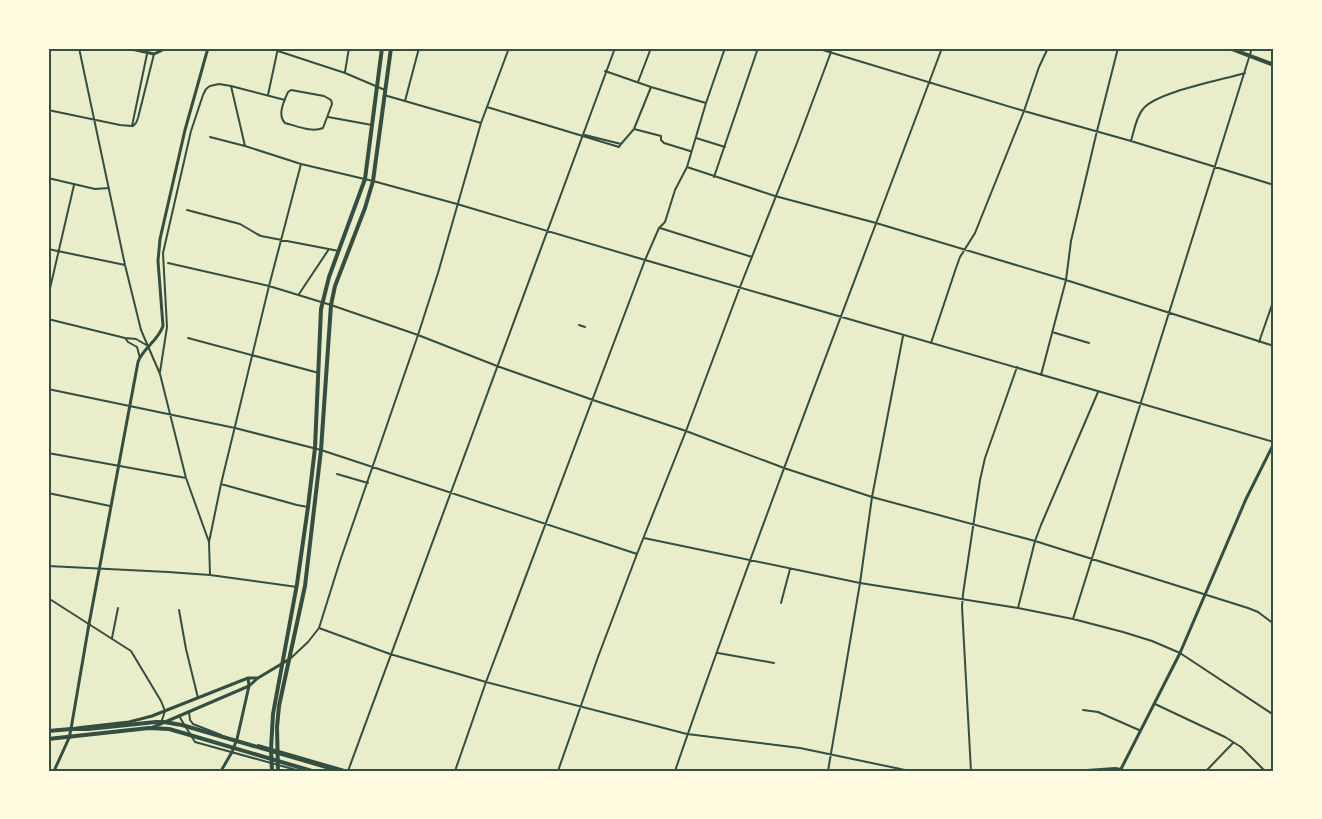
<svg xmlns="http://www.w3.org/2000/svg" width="1322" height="819" viewBox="0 0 1322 819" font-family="Poppins,sans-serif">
	<rect width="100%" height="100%" fill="#e9edc9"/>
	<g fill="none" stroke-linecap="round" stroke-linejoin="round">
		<path stroke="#344e41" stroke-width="2" d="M605,71L651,87L706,103
			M638,82L651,48
			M487,107L619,147L621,144
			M328,117L372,125
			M634,129L661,136V140L664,143L690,151
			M585,135L621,144L634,129L651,87
			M696,138L725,147
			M687,167L775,196L876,223
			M714,177L758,48
			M660,228L752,257
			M645,260L659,228L665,222L675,190L687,167L706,103L725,48
			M740,287L797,143L831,52"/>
		<path stroke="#344e41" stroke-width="2" d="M79,48L125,265L141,330L160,374L186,478L209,542
			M816,48L1024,111L1131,141L1274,185
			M278,51L345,73L385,90
			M345,72L349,48
			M231,86L245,146
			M291,90L324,96L331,100L332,104L323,128C312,133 297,126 285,123C277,115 284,101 288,92Z
			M268,95L278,48
			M384,95L481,123
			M405,101L419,48
			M48,110L120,125L132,126
			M132,126L147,54
			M133,126L136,123L138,118L154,54
			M210,137L245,146L301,164L373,181L457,204L645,260L1274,442
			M1131,141C1134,131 1136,117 1143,109C1156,92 1222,80 1245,73
			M48,178L95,189L109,188
			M187,210L240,224L257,234L261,236L339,251
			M876,223L1066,280L1274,346
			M48,249L125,265
			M168,263L269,286L331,305L418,335L497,366L593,400L686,431L784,468L872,497L1035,541L1248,608L1258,612L1274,624
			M299,294L329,249
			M48,297L74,185
			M48,319L125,338L136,339L148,346
			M579,325L585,327
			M1052,332L1089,343
			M125,338L128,342L137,347L140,358
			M188,338L319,373
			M1259,342L1274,299
			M931,343L956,268L960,257L975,233L1024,111L1039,67L1048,48
			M160,372L167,327L163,253L191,131L203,95L206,89L210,86L219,84L231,86L285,100
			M1041,375L1066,280L1071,241L1097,131L1118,48
			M48,389L235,428L321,450L637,554
			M48,453L186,478
			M337,474L368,483
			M221,484L297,505L308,507
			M48,493L110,506
			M644,538L860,583L1018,608L1073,619L1123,632L1152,641L1180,653L1274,715
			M48,566L168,572L210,575L297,587
			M210,575L209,542L221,484L269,286L301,164
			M48,598L131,651L161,701L165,711L162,720
			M781,603L790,569
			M1018,608L1035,541L1041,525L1098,392
			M179,610L186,649L198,698
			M1073,619L1252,48
			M319,628L390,654L486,682L687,734L800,748L910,771
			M112,638L118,608
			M718,653L774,663
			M291,658L308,642L319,628L340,561L418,335L438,273L481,123L509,48
			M1155,704L1225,737L1241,747L1265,771
			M1083,710L1098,712L1139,730
			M189,712L190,720L193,724L221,735
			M179,716L195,742L300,771
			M258,745L348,771
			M348,771L615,48
			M455,771L486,682L645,260
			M558,771L598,657L637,554L686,431L740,287
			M675,771C759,528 852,289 942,48
			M828,771L860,583L872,497L903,336
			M971,771L962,607L963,594L980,480L985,458L1017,367
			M1072,771L1115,768L1121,769L1126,771
			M1206,771L1233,743"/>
		<path stroke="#344e41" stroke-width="3" d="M127,48L154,54L167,48
			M76,728L129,722L152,716L248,678H258
			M151,728L249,686L258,678L288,660
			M54,771L69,738L71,729L89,624L138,362C143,348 158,341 163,326L158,261L160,239L185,130L208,48
			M221,771L232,752L237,739L249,686L248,678
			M1120,771L1180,653L1246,499L1274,443"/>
		<path stroke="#344e41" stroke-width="4" d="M272,771L271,749L273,714L297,584L308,507L315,448L321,309L329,277L365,179L382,48
			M278,771L277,727L279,706L305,586L321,450L331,305L335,286L365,208L373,181L391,48"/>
		<path stroke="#344e41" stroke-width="4" d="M1229,48L1274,65
			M1272,48L1274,49
			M48,731L71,729H88L156,722H164L182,725L340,771
			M48,739L149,728L169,729L183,733L312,771"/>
	</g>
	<rect width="1322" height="819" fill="none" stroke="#fefae0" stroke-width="99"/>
	<rect x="50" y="50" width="1222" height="720" fill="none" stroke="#344e41" stroke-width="2"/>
</svg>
